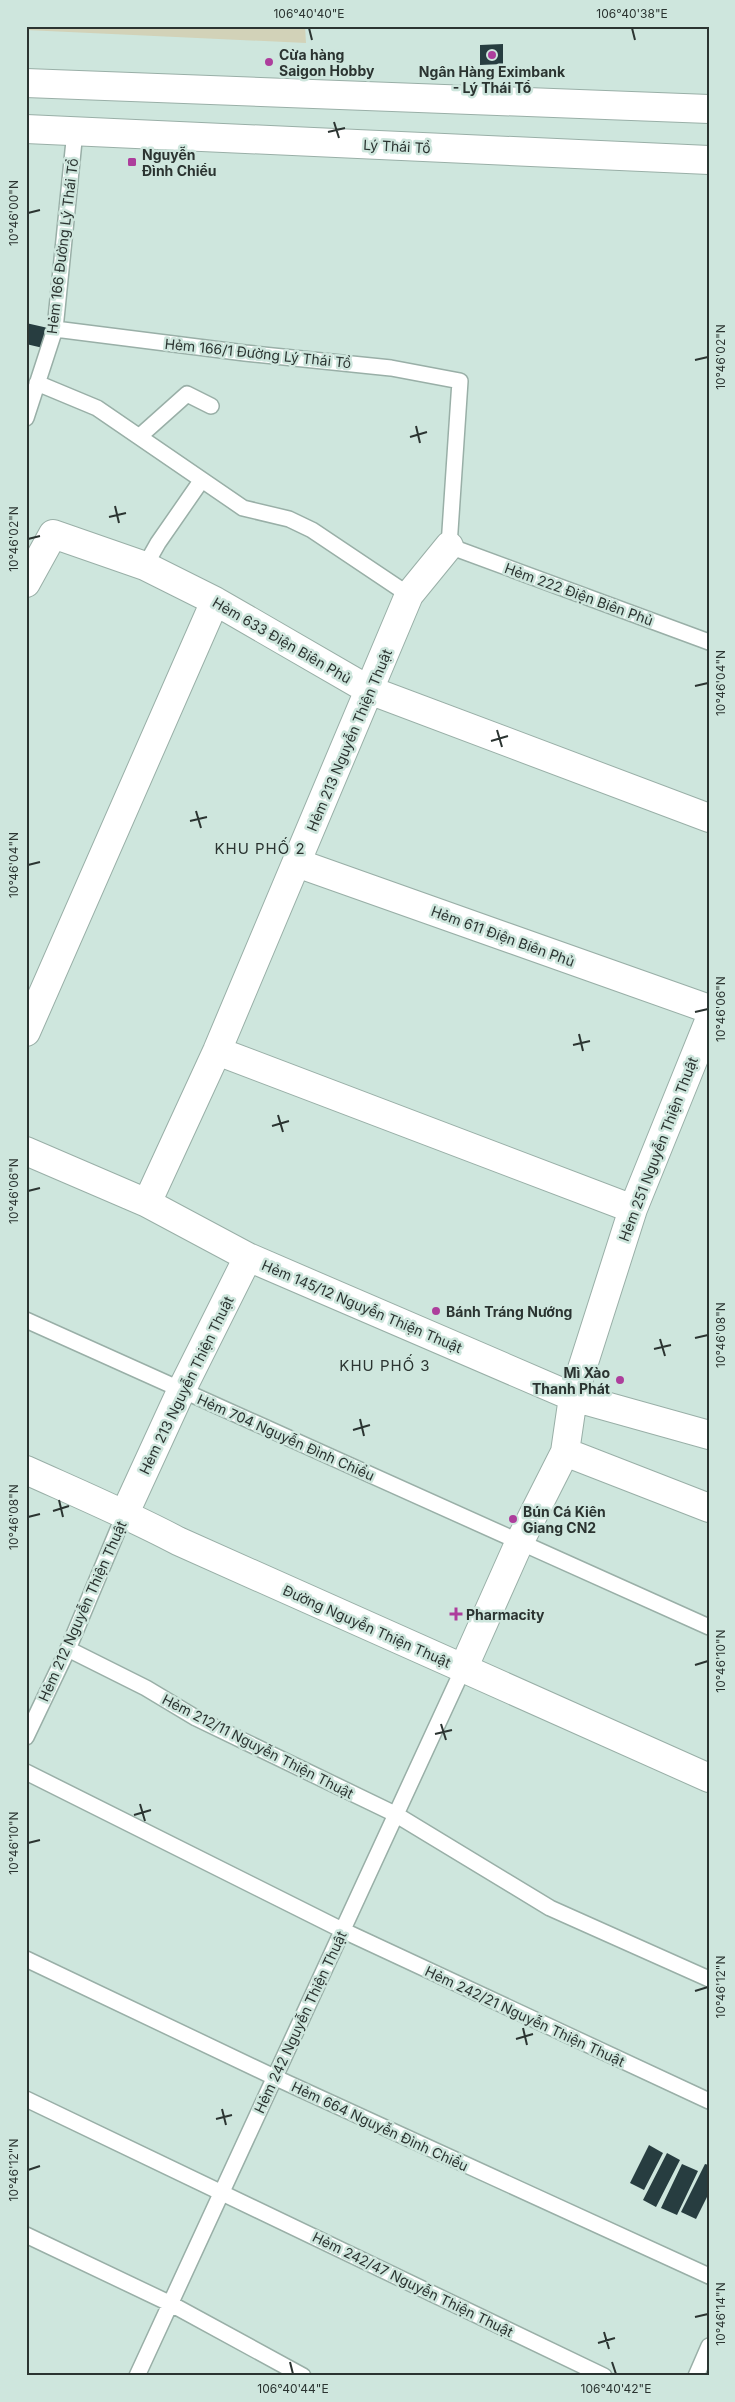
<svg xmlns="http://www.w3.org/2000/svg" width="735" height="2402" viewBox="0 0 735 2402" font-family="Inter,sans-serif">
	<rect width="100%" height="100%" fill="#cee6dd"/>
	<path fill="#d2d2b8" d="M26,26H305L306,43L26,30Z"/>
	<path fill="#273d40" d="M503,44V64L480,65V45Z
		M26,323L48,328L43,348L26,344Z
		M649,2145L663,2153L644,2190L630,2183Z
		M667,2153L680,2160L656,2207L643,2200Z
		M682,2164L698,2171L677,2215L661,2208Z
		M705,2164L709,2165V2193L696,2219L681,2212Z"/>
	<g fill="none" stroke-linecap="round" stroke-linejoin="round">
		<defs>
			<path id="service" d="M55,329L245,353L391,368L460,381L449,546L709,642
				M37,383L97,408L243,508L289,519L312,530L409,595
				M26,418L55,329L75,131
				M140,436L187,394L211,406
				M145,566L158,543L201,481
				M26,1320L709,1627
				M68,1649L146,1688L196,1718L395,1814L550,1908L709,1979
				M26,1737L68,1649L125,1513
				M26,1772L342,1930L709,2101
				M26,1959L274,2077L709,2276
				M26,2099L604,2376
				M26,2235L171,2304L303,2376
				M137,2376L463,1669
				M696,2376L709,2346"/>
			<path id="minor" d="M26,583L53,534L145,566L215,601L369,690L709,818
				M297,863L709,1009
				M26,1032L215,601
				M217,1051L633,1209
				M26,1151L147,1203L248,1257L573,1397L709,1435
				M147,1203L217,1051L409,595L449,546
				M565,1452L709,1508
				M125,1513L181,1391L248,1257
				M463,1669L520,1541L565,1452L573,1397L633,1209L709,1021"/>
			<path id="tertiary" d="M26,1470C77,1493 129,1515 178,1541L709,1778"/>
			<path id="primary" d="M26,83L709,109
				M26,129L709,160"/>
		</defs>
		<use href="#service" stroke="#99afa7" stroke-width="18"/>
		<use href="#minor" stroke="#99afa7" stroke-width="30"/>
		<use href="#tertiary" stroke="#99afa7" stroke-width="30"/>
		<use href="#primary" stroke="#99afa7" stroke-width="30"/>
		<use href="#service" stroke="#fff" stroke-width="15"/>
		<use href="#minor" stroke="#fff" stroke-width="28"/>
		<use href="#tertiary" stroke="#fff" stroke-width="28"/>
		<use href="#primary" stroke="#fff" stroke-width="28"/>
	</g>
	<path fill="none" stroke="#2b3431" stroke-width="2" d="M309,28L312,40M632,28L635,40M334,122L339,138M328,132L345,128M28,213L40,210M695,360L708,357M416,426L420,443M410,437L427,432M115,506L119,523M109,517L126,513M28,539L40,536M695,686L708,683M497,730L502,747M491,741L508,736M196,811L201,828M190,821L207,817M28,865L40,862M695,1012L708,1009M579,1034L583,1051M573,1045L590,1041M278,1115L283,1132M272,1126L289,1121M28,1191L40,1188M695,1338L708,1335M660,1339L665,1356M654,1349L671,1345M360,1419L364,1436M353,1430L370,1425M59,1500L63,1517M53,1511L69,1506M28,1517L40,1514M695,1665L708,1661M441,1724L446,1740M435,1734L452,1730M140,1804L145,1821M134,1815L151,1810M28,1843L40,1840M695,1991L708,1987M523,2028L527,2045M516,2039L533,2034M222,2109L226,2125M216,2119L232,2115M28,2170L40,2166M695,2317L708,2314M604,2332L609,2349M598,2343L615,2338M290,2362L293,2374M612,2362L616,2374"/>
	<g fill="#ad3e9c" stroke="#cee6dd" stroke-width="2">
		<circle cx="492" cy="55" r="5"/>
		<circle cx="269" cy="62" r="5"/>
		<rect x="127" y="157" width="10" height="10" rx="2.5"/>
		<circle cx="436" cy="1311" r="5"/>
		<circle cx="620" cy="1380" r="5"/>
		<circle cx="513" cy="1519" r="5"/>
		<path d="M453.5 1606.5h5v5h5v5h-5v5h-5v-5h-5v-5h5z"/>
	</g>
	<g text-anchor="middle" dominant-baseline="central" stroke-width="5" stroke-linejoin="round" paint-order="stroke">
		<g font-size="14" font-weight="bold" fill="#2b3431" stroke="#cee6dd" text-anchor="start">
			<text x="279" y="54">Cừa hàng<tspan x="279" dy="16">Saigon Hobby</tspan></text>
			<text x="492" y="71" text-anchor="middle">Ngân Hàng Eximbank<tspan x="492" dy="16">- Lý Thái Tổ</tspan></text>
			<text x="142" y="154">Nguyễn<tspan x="142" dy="16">Đình Chiểu</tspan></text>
			<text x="446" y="1311">Bánh Tráng Nướng</text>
			<text x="610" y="1372" text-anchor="end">Mì Xào<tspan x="610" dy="16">Thanh Phát</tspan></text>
			<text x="523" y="1511">Bún Cá Kiên<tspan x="523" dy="16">Giang CN2</tspan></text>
			<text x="466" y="1614">Pharmacity</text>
		</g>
		<g font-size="14" fill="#2b3431" stroke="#cee6dd">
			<text transform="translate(397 146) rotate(3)">Lý Thái Tổ</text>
			<text transform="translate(62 246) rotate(-83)">Hẻm 166 Đường Lý Thái Tổ</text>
			<text transform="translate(258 353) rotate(6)">Hẻm 166/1 Đường Lý Thái Tổ</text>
			<text transform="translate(579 594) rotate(20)">Hẻm 222 Ðiện Biên Phủ</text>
			<text transform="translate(282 640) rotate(30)">Hẻm 633 Ðiện Biên Phủ</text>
			<text transform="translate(349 740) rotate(-67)">Hẻm 213 Nguyễn Thiện Thuật</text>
			<text transform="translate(503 936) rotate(20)">Hẻm 611 Ðiện Biên Phủ</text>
			<text transform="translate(658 1149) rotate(-69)">Hẻm 251 Nguyễn Thiện Thuật</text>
			<text transform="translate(362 1306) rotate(23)">Hẻm 145/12 Nguyễn Thiện Thuật</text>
			<text transform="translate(186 1385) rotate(-64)">Hẻm 213 Nguyễn Thiện Thuật</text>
			<text transform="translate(286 1437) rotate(24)">Hẻm 704 Nguyễn Đình Chiểu</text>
			<text transform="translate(82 1611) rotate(-66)">Hẻm 212 Nguyễn Thiện Thuật</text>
			<text transform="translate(367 1626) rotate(24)">Đường Nguyễn Thiện Thuật</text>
			<text transform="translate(258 1746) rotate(27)">Hẻm 212/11 Nguyễn Thiện Thuật</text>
			<text transform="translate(525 2016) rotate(25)">Hẻm 242/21 Nguyễn Thiện Thuật</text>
			<text transform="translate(300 2022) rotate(-65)">Hẻm 242 Nguyễn Thiện Thuật</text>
			<text transform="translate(380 2126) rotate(25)">Hẻm 664 Nguyễn Ðình Chiểu</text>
			<text transform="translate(413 2284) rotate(26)">Hẻm 242/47 Nguyễn Thiện Thuật</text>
		</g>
		<g font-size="15" letter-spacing="1" fill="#2b3431" stroke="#cee6dd">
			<text x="260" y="848">KHU PHỐ 2</text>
			<text x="385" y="1365">KHU PHỐ 3</text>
		</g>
	</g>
	<rect width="735" height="2402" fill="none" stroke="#cee6dd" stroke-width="55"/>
	<rect x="28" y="28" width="680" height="2346" fill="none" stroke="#2b3431" stroke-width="2"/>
	<g font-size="12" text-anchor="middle" fill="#2b3431">
		<text x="309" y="18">106°40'40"E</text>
		<text x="632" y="18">106°40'38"E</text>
		<text transform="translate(14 213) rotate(-90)" y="4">10°46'00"N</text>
		<text transform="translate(721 357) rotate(-90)" y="4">10°46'02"N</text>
		<text transform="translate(14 539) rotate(-90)" y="4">10°46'02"N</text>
		<text transform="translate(721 683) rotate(-90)" y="4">10°46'04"N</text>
		<text transform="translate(14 865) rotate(-90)" y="4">10°46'04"N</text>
		<text transform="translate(721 1009) rotate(-90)" y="4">10°46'06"N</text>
		<text transform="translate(14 1191) rotate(-90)" y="4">10°46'06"N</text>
		<text transform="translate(721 1335) rotate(-90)" y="4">10°46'08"N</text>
		<text transform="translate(14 1517) rotate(-90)" y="4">10°46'08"N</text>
		<text transform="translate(721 1661) rotate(-90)" y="4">10°46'10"N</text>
		<text transform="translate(14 1843) rotate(-90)" y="4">10°46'10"N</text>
		<text transform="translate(721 1987) rotate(-90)" y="4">10°46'12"N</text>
		<text transform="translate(14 2170) rotate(-90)" y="4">10°46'12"N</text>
		<text transform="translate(721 2314) rotate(-90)" y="4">10°46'14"N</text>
		<text x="293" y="2393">106°40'44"E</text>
		<text x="616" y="2393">106°40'42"E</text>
	</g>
</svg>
